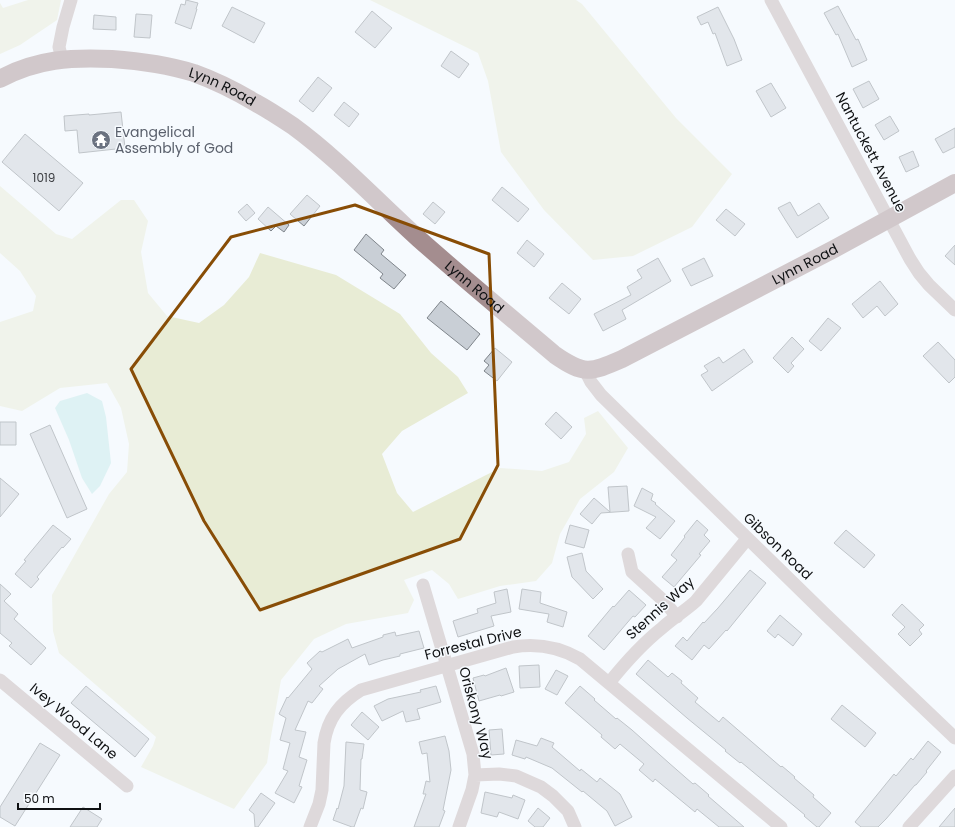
<svg xmlns="http://www.w3.org/2000/svg" width="955" height="827" viewBox="0 0 955 827" font-family="Poppins,sans-serif">
	<rect width="100%" height="100%" fill="#f6fafe"/>
	<path fill="#e8ecd5" d="M28,0H61L57,20L20,45L0,54V3L3,8Z
		M370,0H576L582,4L676,118L732,174L692,227L633,256L593,260L544,210L501,152L488,81L478,53Z
		M0,186L56,234L72,239L121,200H134L148,221L141,252L148,293L167,316L199,323L224,305L249,277L260,253L336,275L400,314L431,353L458,377L468,393L402,431L382,454L397,493L413,512L500,468L542,471L569,462L586,434L584,418L598,411L628,448L614,472L580,499L560,534L552,563L536,581L500,586L458,599L449,584L432,570L404,580L414,600L408,613L346,624L314,639L281,680L271,736L267,763L234,809L141,767L153,746L156,737L59,653L53,631L52,595L109,494L127,472L129,444L121,408L107,383L60,388L22,411L0,406V322L33,311L36,296L20,271L0,253Z"/>
	<path fill="#c2e9e9" d="M87,393L102,401L106,417L111,463L100,486L92,494L82,478L69,440L55,408L60,401Z"/>
	<path fill="#c9cfd6" stroke="#7f858b" d="M186,0L198,3L196,9H197L191,29L175,23L181,4L185,5Z
		M838,6L856,40L858,39L867,60L852,67L838,34L836,35L824,13Z
		M232,7L265,23L254,43L222,26Z
		M718,7L734,39L742,60L727,66L715,33L713,34L708,22L701,25L697,17Z
		M372,11L392,28L375,48L355,32Z
		M136,14L152,15L150,38L134,37Z
		M94,15L116,17V30L93,29Z
		M451,51L469,64L459,78L441,66Z
		M318,77L332,88L313,112L299,101Z
		M869,81L879,99L863,108L853,89Z
		M771,83L786,108L771,117L756,91Z
		M344,102L359,114L349,127L334,115Z
		M121,112L125,148L79,153L77,130L65,131L64,116L89,114V115Z
		M890,116L899,131L884,140L875,125Z
		M955,128V147L943,153L935,139Z
		M25,134L83,183L59,211L2,162Z
		M913,151L919,166L906,172L899,157Z
		M502,187L529,209L518,222L492,200Z
		M307,195L320,206L304,226L290,214Z
		M433,202L445,212L435,224L423,214Z
		M790,202L798,216L819,203L829,218L797,238L786,221L778,208Z
		M247,204L255,213L246,221L238,212Z
		M268,207L289,225L284,232L276,226L271,231L258,219Z
		M726,209L745,224L735,236L716,220Z
		M366,234L384,250L381,254L406,275L394,289L380,278L383,274L354,250Z
		M527,240L544,254L534,267L517,253Z
		M955,245V265L945,256Z
		M658,258L671,281L622,310L626,319L603,331L594,314L631,295L627,287L642,278L637,270Z
		M704,258L713,276L691,286L682,269Z
		M880,281L898,304L885,316L877,306L863,318L852,304Z
		M562,283L581,299L569,314L549,298Z
		M441,301L480,334L467,350L427,318Z
		M828,318L841,328L821,351L809,341Z
		M792,337L804,349L791,363L794,366L788,373L773,358Z
		M938,342L955,360V377L949,383L923,356Z
		M495,348L512,362L497,381L484,371L489,365L484,361Z
		M744,349L753,362L712,391L701,375L708,371L704,366L719,357L723,363Z
		M556,412L572,427L561,439L545,424Z
		M0,422H16V445H0Z
		M50,425L87,509L67,518L30,434Z
		M0,478L19,494L0,517Z
		M627,486L629,511L601,513L592,524L580,514L594,498L610,512L608,487Z
		M642,488L653,494L651,500L656,503L655,504L675,521L660,539L646,528L656,517L634,506Z
		M697,520L708,530L704,535L710,541L699,554L701,555L674,587L662,577L677,560L671,555L685,537L684,536Z
		M53,525L71,539L63,548L62,547L37,577L39,579L31,588L15,574L26,561L24,560Z
		M570,525L589,530L584,548L565,543Z
		M846,530L875,555L864,568L834,543Z
		M582,553L586,571L603,589L593,599L572,577L567,557Z
		M750,570L766,583L727,631L726,630L709,649L704,645L692,660L675,646L683,637L687,641L703,622L704,623L718,608Z
		M0,584L11,594L4,601L18,614L14,619L46,648L31,665L9,646L12,643L0,633Z
		M507,589L511,612L491,616L494,626L458,637L453,621L478,613L477,609L496,603L494,592Z
		M522,589L541,592L540,603L567,612L563,627L547,622L549,614L519,609Z
		M629,590L646,605L635,617L633,616L604,650L588,636L613,606L614,607Z
		M902,604L924,625L919,630L922,634L910,646L898,634L905,627L892,615Z
		M780,615L802,634L793,646L778,634L775,638L767,631Z
		M419,631L424,648L400,654V656L383,660L369,665L365,654L338,669L319,686L323,689L312,703L308,701L295,730L306,732L299,757L307,760L299,786L302,787L294,803L275,793L288,771L283,769L290,743L280,740L286,718L279,714L287,697L288,698L312,669L307,663L320,651L322,652L348,639L352,648L383,637V635L395,632L396,636Z
		M648,660L668,677L672,673L682,681L681,683L698,698L695,702L719,722L723,717L781,767L782,766L795,777L794,778L814,795L813,797L831,813L819,827H817L804,816L805,815L741,762L740,763L725,751L726,750L687,718L636,674Z
		M539,665L540,687L520,688L519,666Z
		M506,668L514,692L501,696L500,695L479,701L473,678L484,675L485,676Z
		M556,670L568,676L557,695L545,689Z
		M86,686L149,739L135,757L71,703Z
		M436,686L441,702L417,709L420,719L406,722L403,711L382,721L374,706L388,699L421,692L420,690Z
		M580,686L595,699L594,700L616,719L617,718L632,730L669,763L693,784L695,783L709,795L708,796L744,827H719L697,809L695,812L655,779L653,782L639,770L644,764L620,744L615,749L601,737L602,735L565,703Z
		M842,705L876,733L865,747L831,719Z
		M362,712L379,727L368,740L351,725Z
		M502,729L504,754L491,755L489,730Z
		M445,736L449,751L451,770L443,810L445,811L439,827H414L426,794H423L426,781L430,782L427,753L422,754L419,742Z
		M541,738L554,743L552,747L580,771L581,769L597,782L600,778L620,794L632,817L615,826L607,811L583,791L582,792L552,768L526,757L525,759L512,755L516,740L537,746Z
		M928,741L941,752L926,771L927,772L916,785H915L886,819L878,827H861L855,822L894,774L896,776L911,758L913,760Z
		M346,742L364,744L362,759H361L360,790L367,792L363,809L361,808L354,827H352L333,820L337,808L338,809L344,786Z
		M40,743L60,755L15,826L0,817V807Z
		M485,792L512,798L513,795L525,800L518,819L499,812L497,817L481,813Z
		M261,793L275,803L258,827H255L254,814L249,810Z
		M83,807L102,819L97,827H70Z
		M538,808L550,818L543,827H535L528,821Z
		M955,808V827H939Z"/>
	<g fill="none" stroke-linecap="round" stroke-linejoin="round">
		<path stroke="#c1b1b1" stroke-width="13" d="M771,0L910,259L919,273L929,285L955,310
			M62,59L59,47L63,27L71,0
			M585,370L591,382L601,395L826,615L955,738
			M628,554L632,572L665,602L677,617
			M423,585L473,754L475,775L472,790L459,827
			M0,680L127,786
			M609,683C625,663 642,644 662,628C673,618 685,611 696,601L747,539
			M475,775L499,774L516,776L541,787L553,796L568,811L575,827
			M310,827L319,804L322,790L324,743C328,718 340,703 361,690L513,647C537,643 559,647 580,659L781,827
			M909,827L955,776"/>
		<path stroke="#a48d8f" stroke-width="18" id="s1" d="M0,79C36,59 72,57 112,59C140,61 168,65 194,73C216,81 236,91 256,103C269,110 281,118 293,126C338,159 377,201 419,239C463,278 509,316 555,355C584,375 590,373 622,359L834,249L955,183"/>
	</g>
	<path d="M0 0H955V827H0ZM355,205L489,254L498,465L460,539L260,610L204,521L131,369L231,237Z" fill="#f6fafe" fill-opacity=".55" fill-rule="evenodd"/>
	<path fill="none" stroke="#884d06" stroke-width="3" stroke-linejoin="round" d="M355,205L489,254L498,465L460,539L260,610L204,521L131,369L231,237Z"/>
	<defs>
		<symbol id="temple-disc" viewBox="-11 -11 22 22"><circle r="9.5" fill="#6b7280" stroke="#f6fafe"/><path d="M0-6L5-2H3V0L6.5 2.5H4V6H1.5V3h-3V6H-4V2.5H-6.5L-3 0V-2H-5Z" fill="#fff"/></symbol>
	</defs>
	<g fill-rule="evenodd">
		<use href="#temple-disc" x="90" y="129" width="22" height="22"/>
	</g>
	<g text-anchor="middle" dominant-baseline="central" stroke-width="3" stroke-linejoin="round" paint-order="stroke">
		<g font-size="12" fill="#3e4044">
			<text x="44" y="177">1019</text>
		</g>
		<g font-size="14" fill="#0f1113" stroke="#f6fafe">
			<text stroke="none"><textPath href="#s1" startOffset="230">Lynn Road</textPath></text>
			<text transform="translate(871 152) rotate(62)">Nantuckett Avenue</text>
			<text stroke="none"><textPath href="#s1" startOffset="938">Lynn Road</textPath></text>
			<text stroke="none"><textPath href="#s1" startOffset="554">Lynn Road</textPath></text>
			<text transform="translate(778 546) rotate(44)">Gibson Road</text>
			<text transform="translate(660 608) rotate(-42)">Stennis Way</text>
			<text transform="translate(473 643) rotate(-14)">Forrestal Drive</text>
			<text transform="translate(476 713) rotate(75)">Oriskony Way</text>
			<text transform="translate(74 721) rotate(40)">Ivey Wood Lane</text>
		</g>
		<g font-size="14" fill="#5b616d" stroke="#f6fafe" text-anchor="start">
			<text x="115" y="132">Evangelical<tspan x="115" dy="16">Assembly of God</tspan></text>
		</g>
	</g>
	<path d="M18 803v6h82v-6" fill="none" stroke="#0f1113" stroke-width="2"/>
	<text x="24" y="803" font-size="12" fill="#0f1113" stroke="#f6fafe" stroke-width="3" paint-order="stroke">50 m</text>
</svg>
